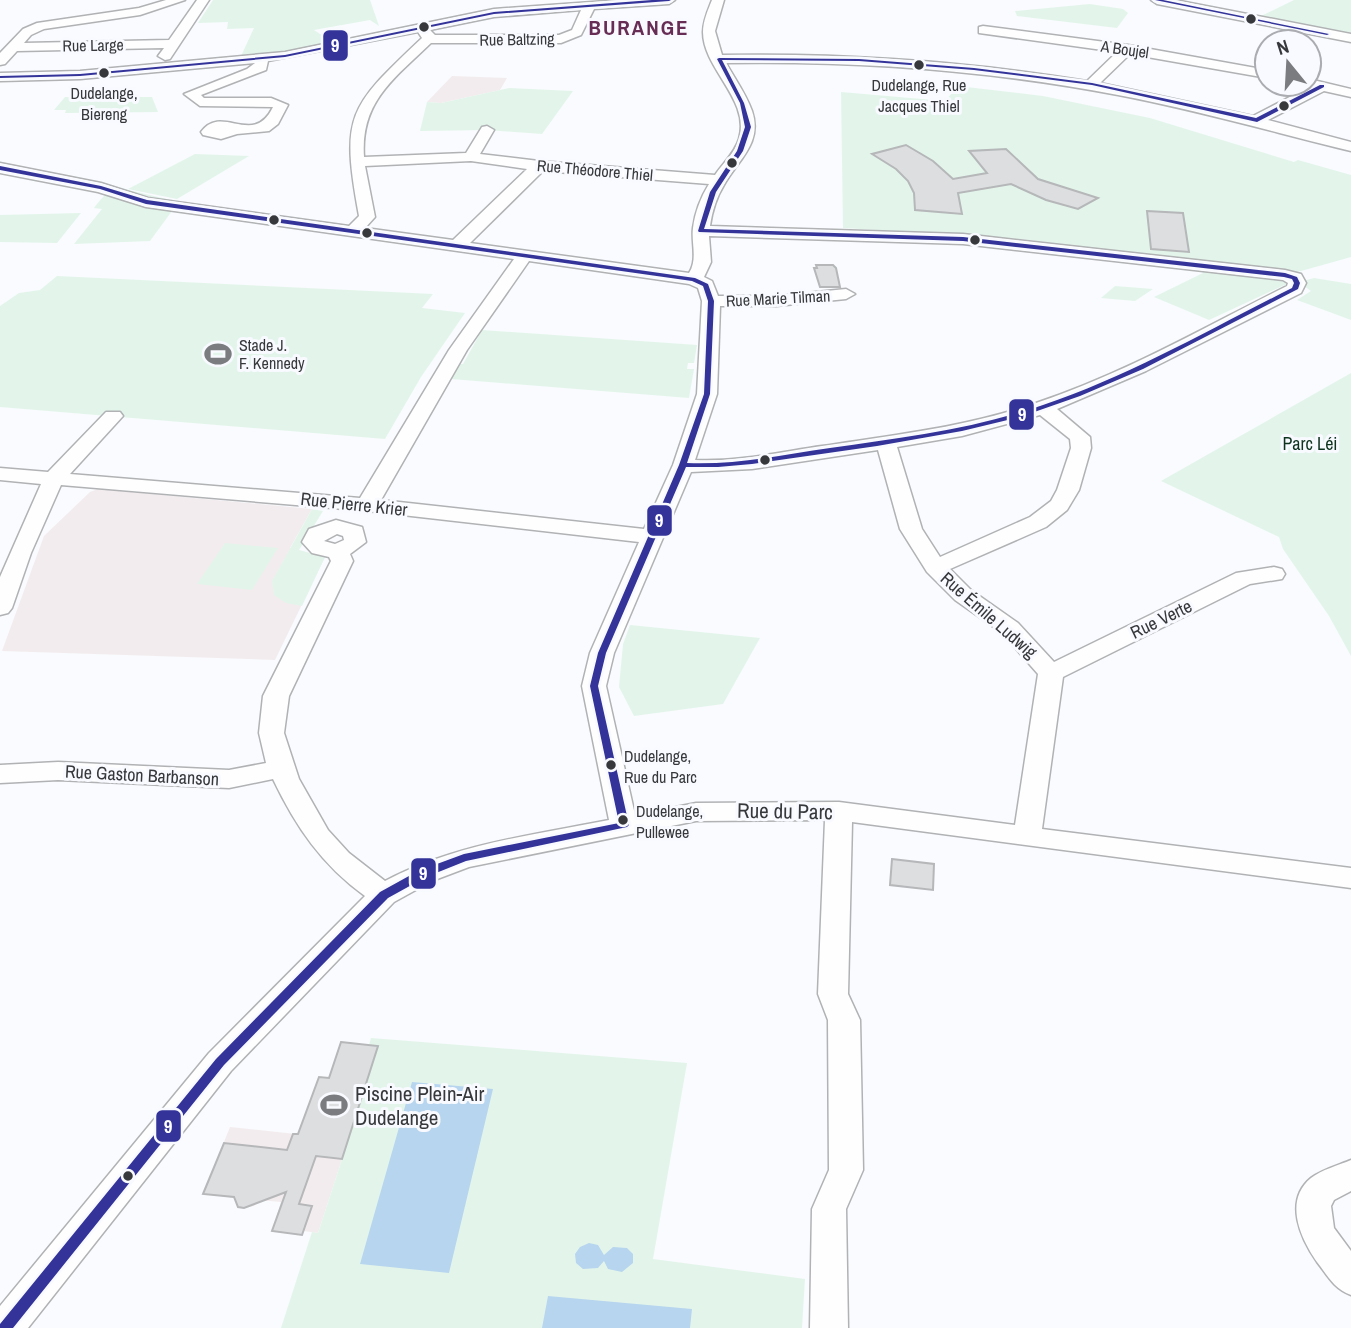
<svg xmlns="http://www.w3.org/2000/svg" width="1351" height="1328" viewBox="0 0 1351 1328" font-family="'Archivo Narrow',sans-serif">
	<rect width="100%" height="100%" fill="#f9fbfe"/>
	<path fill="#f3ecee" d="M452,76L507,78L500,90L441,103L427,102Z
		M98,489L312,509L290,548L325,557L275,660L2,651L44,536L90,492Z
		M230,1127L305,1135L342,1159L318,1233L304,1231L302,1235L272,1231L281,1202L259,1200L254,1206L244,1208L237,1205L236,1198L203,1194Z"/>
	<path fill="#e3f5eb" d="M213,0H370L379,26L370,20L314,30L334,43L284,53L241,56L254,28L227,29L228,22L198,23Z
		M1294,0H1351V34L1261,16Z
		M1090,4L1123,9L1128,13L1117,28L1017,16L1015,11Z
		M958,86L1043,96L1150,118L1294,162L1298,160L1351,175V257L1294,273L1021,239L843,228L841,92L945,101Z
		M509,88L573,91L542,134L487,130L420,131L427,102L441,103Z
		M65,97H152L158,112L65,113L66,110H54Z
		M195,154L249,156L177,199L128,189Z
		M120,188L175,201L171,204L206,215L172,211L150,241L74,244L102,209L94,208C101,199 108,189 120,188Z
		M81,213L57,243L0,242V215Z
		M1201,271L1286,280L1289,283L1209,320L1154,297L1203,273Z
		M57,276L433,294L422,308L465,313L421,377L385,439L0,407V306L19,293L40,290Z
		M1314,278L1351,284V320L1297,300L1311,291L1304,286L1303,281Z
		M1115,286L1153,289L1135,301L1101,298Z
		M482,330L697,345L694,363H688L687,369H694L689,398L451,379L460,364H463Z
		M1351,373V656L1329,616L1283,549L1279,537L1161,481Z
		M312,509L323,511L299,550L325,557L302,606L286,603L274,595L272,581Z
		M225,543L278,548L252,590L197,584Z
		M630,625L760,638L723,704L634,716L619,687L623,644Z
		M371,1038L687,1063L653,1259L805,1279L802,1328H281L312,1232L318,1233L342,1159L305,1116L319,1077L329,1078L341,1042L369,1045Z"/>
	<path fill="#b7d5ee" d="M412,1082L493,1089L449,1273L360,1264Z
		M589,1243L598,1245L604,1255L613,1247L627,1248L633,1254V1263L622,1272L608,1269L604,1261L598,1268L583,1269L576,1263L575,1254L580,1247Z
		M548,1296L692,1309L690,1328H542Z"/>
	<path fill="#dcdee0" stroke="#b5b7b9" stroke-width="2" d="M906,145L933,161L953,179L987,173L969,151L1006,149L1038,179L1098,198L1078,209L1046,200L1011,184L958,193L962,214L915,210L914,193L908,181L896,169L872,154Z
		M1147,211L1183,213L1189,252L1151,249Z
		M816,265H833L836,268L840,287H820L814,268H817Z
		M892,859L934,864L933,890L890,885Z
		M341,1042L378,1046L342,1159L316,1156L299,1204L312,1206L302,1235L272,1231L286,1192L244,1208L238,1207L234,1197L203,1194L224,1143L287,1150L293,1134H298L319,1077L329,1078Z"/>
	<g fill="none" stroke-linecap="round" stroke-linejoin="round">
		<defs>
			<path id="street" d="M166,0H185L140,15L44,29L31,35L24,43L169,40L197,0H209L170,59L165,60L158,56L164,48L17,51L5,64L0,65V53L23,29L37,23L139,8Z
				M620,0H675L669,4L594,9L581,35L561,43H431C395,78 360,101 364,157L466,153L482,127L487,126L494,130L480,154L539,161L715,175C723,163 735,153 739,139C751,100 703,69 703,32C703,21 708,10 712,0H724L715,31L722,55C845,53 966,61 1087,81L1117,52L979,33V27L983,26L1128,45L1267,70V78L1130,54L1100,83L1253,116L1309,87L1303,84H1309V79L1351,89V97L1324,91L1268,120L1351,142V151C1273,132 1197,110 1118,95C988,70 858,61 726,63C735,79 746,94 752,111C763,143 738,160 724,185C716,198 712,212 710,226L963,234L1285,270L1301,274L1306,283L1301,293L1146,371L1057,409L1090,437L1091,448L1079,490L1067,510L1046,527L950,569L971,590L1018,623L1054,662L1236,573L1274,567L1282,569L1285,574L1282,579L1250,584L1063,677L1042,829L1351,868V888L852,822L848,994L860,1020L863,1170L846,1209L848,1328H810L812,1209L829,1170L828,1020L818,994L825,820L696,821L469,867L432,881L394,902L231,1071L28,1328H0V1306L209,1053L365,896C322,865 296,827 273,779L229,788L58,780L0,783V765L58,762L229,770L266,763L259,733L263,696L331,561L329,557L312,553L302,542L309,529L336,520L362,527L366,542L350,554L353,561L289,696L284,733L299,779L328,830L349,853L385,881C455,844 533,835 609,820L582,686L590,653L639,542L367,511L61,485L31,553L12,608L8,613L0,615V577L41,484L0,480V468L48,472L106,412H120L123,416L70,474L360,498L449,350L514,259L146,207L98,192L0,173V163L101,183L148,198L349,226L359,216C340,114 349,107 422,38L418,32L268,61L266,70L201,95L204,98H271L288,105L278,124L269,131L237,134L221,139L203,135L201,132C222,103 253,148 273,107L200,106L184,94L247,69L255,63L80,79L0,81V73L80,71L285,52L494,9ZM581,10L572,30L559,35H435L430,30L494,17ZM471,161L527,169L453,240L365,228L375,217L365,166ZM543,171L709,184C701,197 695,212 693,228C691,243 698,259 689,273L470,243ZM709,236L963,244L1283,280L1288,283L1287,286C1205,327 1124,374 1036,403C967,427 894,435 822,446C780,452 738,462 695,460L717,394L720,306H776L846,299L855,294L846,289L776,296H718L712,281L704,277L711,262ZM529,261L689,284L698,288L702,301L697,394L673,465L644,529L381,500L467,350ZM1040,415L1070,439L1071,448L1057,490L1051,501L1030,517L940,557L922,529L897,447L962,436ZM878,450L900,529L927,572L955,600L1002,633L1038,674L1015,825L839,802L696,803L635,815L606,686L614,653L691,472L752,469ZM337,534L343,536L344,540L335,544L324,541Z
				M1151,0H1175L1351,34V42L1157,4Z
				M1351,1160V1191L1334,1200L1331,1206L1334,1228L1351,1251V1295C1334,1289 1328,1276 1317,1262C1301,1239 1283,1201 1311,1178C1321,1170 1339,1165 1351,1160Z"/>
		</defs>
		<use href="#street" stroke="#b0b2b4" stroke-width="3"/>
		<use href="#street" fill="#fefeff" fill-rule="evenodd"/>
		<defs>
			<path id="bus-1" d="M652,0H671L669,1L494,14L285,57L80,76L0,78V76L80,74L285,55L494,12Z
				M1155,0H1163L1329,34L1327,35Z
				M719,58L859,59L974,68L1092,83L1256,118L1320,85H1324V87L1257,122L1092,85L974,70L859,61L722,60L744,103L751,127L743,151L716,192L704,229L963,237L1285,273L1297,277L1300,283L1298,289L1143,369L1080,396L1020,417L962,431L877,446L752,464L718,467H686L606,653L598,686L629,825L627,827L466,861L426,877L388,898L224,1065L13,1328H0V1324L216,1059L380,892L418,871L464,854L619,823L590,686L598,653L679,465L704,394L708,301L703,286L692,281L146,204L100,189L0,170V166L101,186L147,200L695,278L708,284L714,301L710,394L687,463C736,465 782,455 830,448C901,438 974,429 1043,405C1130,376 1210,329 1292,288L1294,283L1292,279L1284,277L963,241L699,232L698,231L710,192L737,151L745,127L740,103L717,59Z"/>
		</defs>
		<use href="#bus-1" stroke="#f8faff" stroke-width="5"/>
		<use href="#bus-1" fill="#339" fill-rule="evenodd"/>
	</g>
	<defs>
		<symbol id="stadium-bare" viewBox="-9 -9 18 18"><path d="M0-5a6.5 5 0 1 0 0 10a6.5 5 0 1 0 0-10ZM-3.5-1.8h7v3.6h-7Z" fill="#7a7c7f" stroke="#f8faff" stroke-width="2.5" paint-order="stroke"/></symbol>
	</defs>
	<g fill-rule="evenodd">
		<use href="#stadium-bare" x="199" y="335" width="38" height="38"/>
		<use href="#stadium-bare" x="315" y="1086" width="38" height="38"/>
	</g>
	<g fill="#36383b" stroke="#f8faff" stroke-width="2.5">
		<circle cx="1251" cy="19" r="6"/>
		<circle cx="424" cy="27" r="6"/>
		<circle cx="919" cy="65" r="6"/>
		<circle cx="104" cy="73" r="6"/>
		<circle cx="1284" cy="106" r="6"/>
		<circle cx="732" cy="163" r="6"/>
		<circle cx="274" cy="220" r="6"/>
		<circle cx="367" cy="233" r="6"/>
		<circle cx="975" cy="240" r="6"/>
		<circle cx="765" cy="460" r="6"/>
		<circle cx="611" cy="765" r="6"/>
		<circle cx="623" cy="820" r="6"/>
		<circle cx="128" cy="1176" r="6"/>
	</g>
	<g text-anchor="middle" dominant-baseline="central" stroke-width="6" stroke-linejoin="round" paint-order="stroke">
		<g font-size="16" fill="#36383b" stroke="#f8faff">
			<text transform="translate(517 39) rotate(-1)">Rue Baltzing</text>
			<text transform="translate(93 45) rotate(-1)">Rue Large</text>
			<text transform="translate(1125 49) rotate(8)">A Boujel</text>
			<text transform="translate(595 170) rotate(5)">Rue Théodore Thiel</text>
			<text transform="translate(778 298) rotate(-3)">Rue Marie Tilman</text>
		</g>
		<g font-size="16" fill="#36383b" stroke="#f8faff">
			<text x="919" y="85">Dudelange, Rue<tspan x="919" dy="21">Jacques Thiel</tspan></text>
			<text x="104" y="93">Dudelange,<tspan x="104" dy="21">Biereng</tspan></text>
			<text x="624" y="756" text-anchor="start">Dudelange,<tspan x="624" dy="21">Rue du Parc</tspan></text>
			<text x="636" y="811" text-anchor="start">Dudelange,<tspan x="636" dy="21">Pullewee</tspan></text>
		</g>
		<g font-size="16" fill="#36383b" stroke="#f8faff" text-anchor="start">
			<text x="239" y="345">Stade J.<tspan x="239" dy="18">F. Kennedy</tspan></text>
		</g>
		<g font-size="18" fill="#0e341f" stroke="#f8faff">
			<text x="1310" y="443">Parc Léi</text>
		</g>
		<g font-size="18" fill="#36383b" stroke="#f8faff">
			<text transform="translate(354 504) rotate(6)">Rue Pierre Krier</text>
			<text transform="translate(989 615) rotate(41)">Rue Émile Ludwig</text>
			<text transform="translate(1161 619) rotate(-26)">Rue Verte</text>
			<text transform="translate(142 775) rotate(3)">Rue Gaston Barbanson</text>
		</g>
		<g font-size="21" font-weight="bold" letter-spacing="2" fill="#682d55" stroke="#f8faff">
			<text x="639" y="27">BURANGE</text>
		</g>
		<g font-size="21" fill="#36383b" stroke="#f8faff">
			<text transform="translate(785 811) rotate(1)">Rue du Parc</text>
		</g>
		<g font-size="21" fill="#36383b" stroke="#f8faff" text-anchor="start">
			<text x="355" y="1093">Piscine Plein-Air<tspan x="355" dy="24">Dudelange</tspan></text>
		</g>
	</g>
	<g stroke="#f8faff" stroke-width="2.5">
		<rect x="322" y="29" width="27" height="33" rx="7" fill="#339"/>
		<rect x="1008" y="398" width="27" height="33" rx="7" fill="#339"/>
		<rect x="646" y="504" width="27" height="33" rx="7" fill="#339"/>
		<rect x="410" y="857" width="27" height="33" rx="7" fill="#339"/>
		<rect x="155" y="1109" width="27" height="34" rx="7" fill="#339"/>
	</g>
	<g font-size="19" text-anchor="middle" font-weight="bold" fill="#fff">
		<text x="335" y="52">9</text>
		<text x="1022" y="421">9</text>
		<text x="659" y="527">9</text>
		<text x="423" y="880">9</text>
		<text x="168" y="1133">9</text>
	</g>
	<g transform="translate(1288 63) rotate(342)"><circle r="33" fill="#f8faff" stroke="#aaacb1" stroke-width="2"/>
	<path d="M0-5L12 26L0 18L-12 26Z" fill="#7a7c7f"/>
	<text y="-10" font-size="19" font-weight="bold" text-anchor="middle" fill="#36383b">N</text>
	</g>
</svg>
